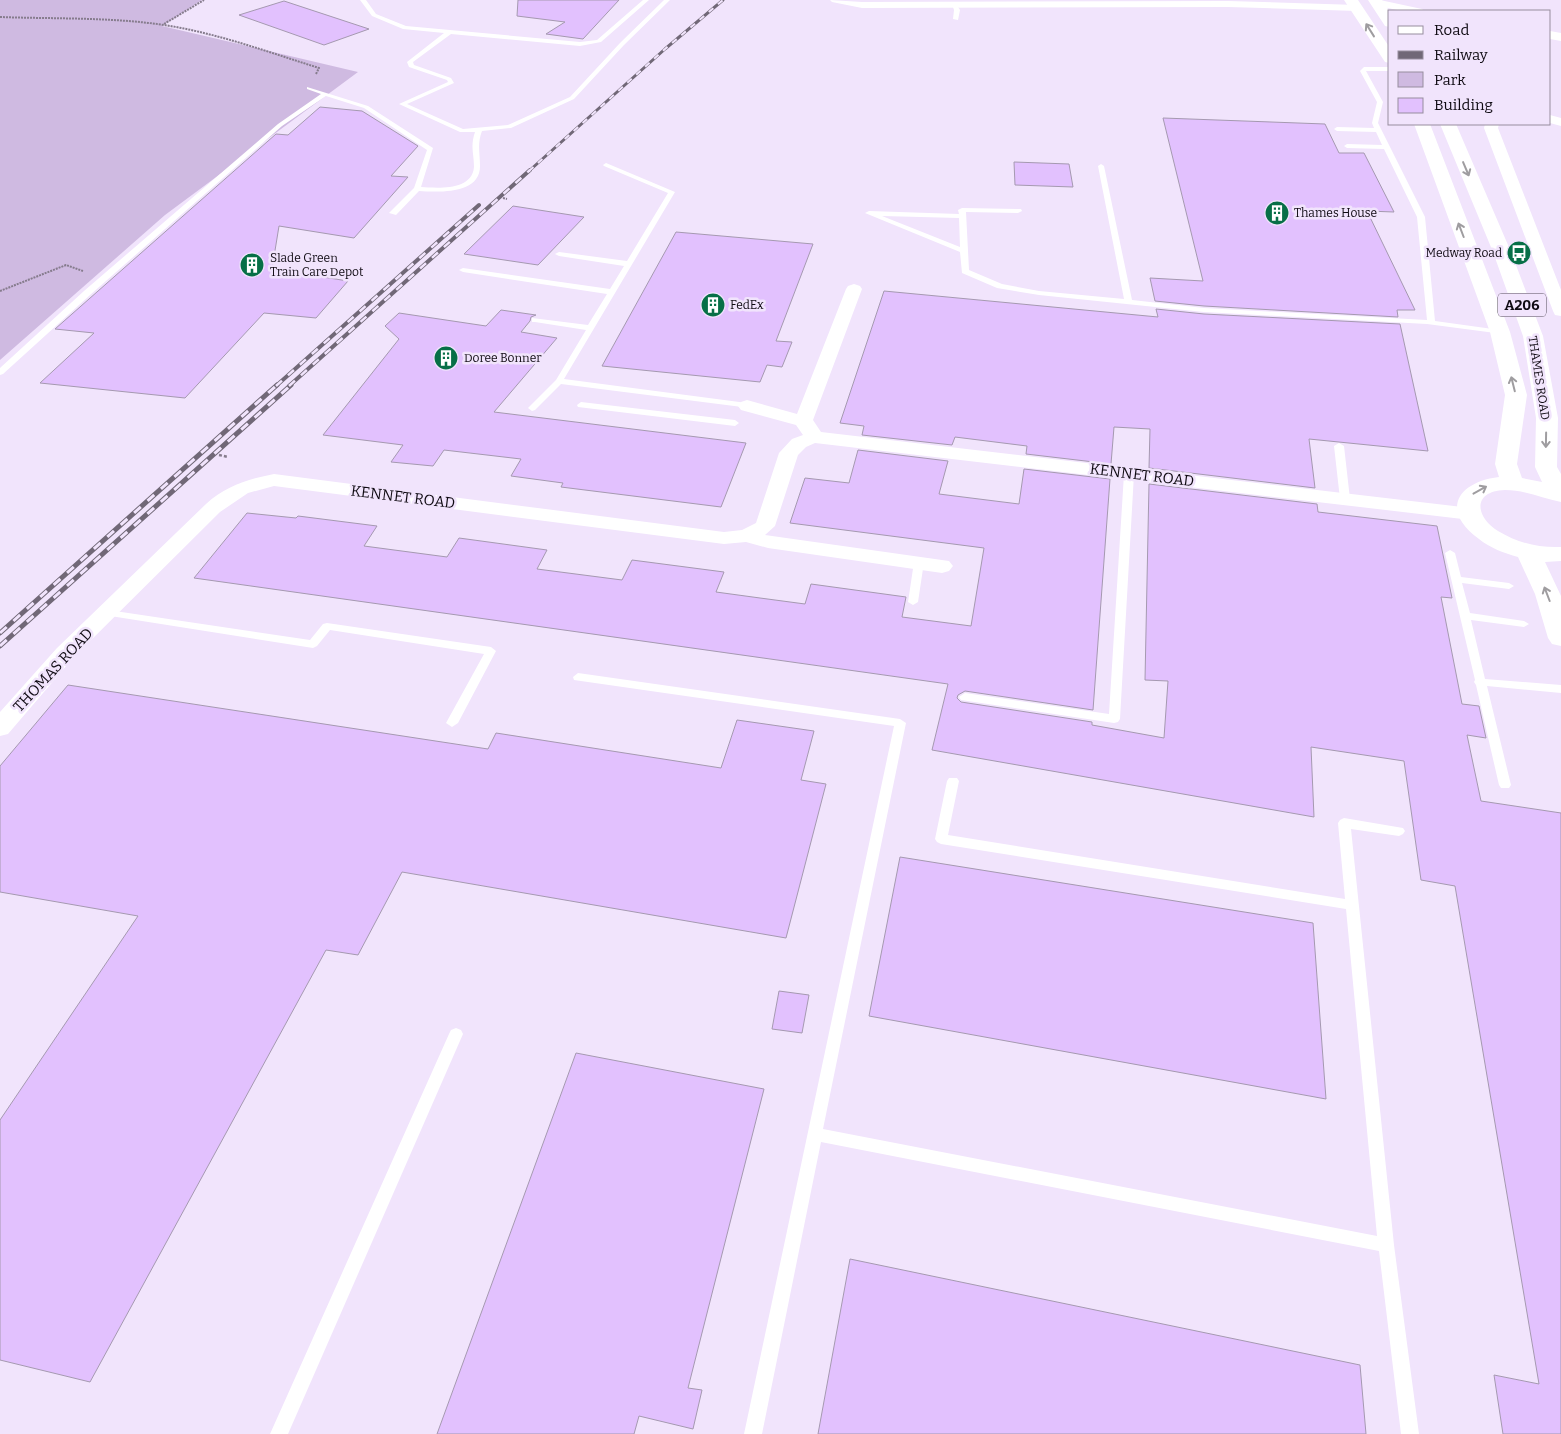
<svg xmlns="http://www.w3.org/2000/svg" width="1561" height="1434" viewBox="0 0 1561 1434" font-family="Bitter,serif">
	<rect width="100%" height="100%" fill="#f1e4fc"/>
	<path fill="#cfbae1" d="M0,0H202L162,26L358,72L165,215L0,360Z"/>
	<path fill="#e2c1fe" stroke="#a599b0" d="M518,0H619L583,39L546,34L565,22L517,16Z
		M284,1L369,29L324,45L239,15Z
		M320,107L362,111L418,146L391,176L408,177L354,238L279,226L272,269L348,281L316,318L264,313L185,398L40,383L94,333L55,329L276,134L288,135Z
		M1163,118L1325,124L1339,153H1364L1394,212L1367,211L1415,310H1397L1398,317L1204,306L1155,301L1150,278L1203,281Z
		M1014,162L1069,164L1073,187L1015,185Z
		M513,206L584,217L538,265L464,254Z
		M676,232L813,244L776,341L792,342L782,367L767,365L760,382L602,366Z
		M884,291L1158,317L1156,309L1204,314L1400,324L1428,451L1309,439L1315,488L1149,468L1150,429L1114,427L1111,464L1026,454L1027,446L955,437L952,445L862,435L864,426L840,423Z
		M501,310L536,315L531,317L530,321L521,332L557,338L494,412L746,443L721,507L561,487L563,483L511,476L521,459L444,450L433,466L391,462L403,445L323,435L399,339L385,326L399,313L486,326Z
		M858,450L948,461L939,494L1019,504L1024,469L1110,479L1093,710L965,691L958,695L957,698L961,702L1092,722V725L1164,738L1168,681L1145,680L1149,484L1317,504L1318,512L1437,526L1452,598L1441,597L1462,704L1479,706L1486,738L1467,735L1481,801L1561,813V1434H1503L1494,1375L1539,1384L1455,886L1421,880L1404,761L1311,747L1314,817L932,750L948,684L194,578L247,513L296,518L298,516L377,526L364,546L447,557L459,538L547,550L537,569L622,580L632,560L724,572L716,592L760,598L805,604L811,584L906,597L902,617L971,626L984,548L790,523L805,478L849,483Z
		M68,685L488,749L496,733L721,768L737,720L814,731L801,780L826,784L786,938L402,872L358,955L326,950L90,1382L0,1360V1120L138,916L0,892V766Z
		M900,857L1313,923L1326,1099L869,1016Z
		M779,991L809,995L802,1033L772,1029Z
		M576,1053L764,1089L688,1388L702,1390L693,1429L639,1416L634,1434H437Z
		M850,1259L1360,1365L1366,1434H818Z"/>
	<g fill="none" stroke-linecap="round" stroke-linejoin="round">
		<path stroke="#867c8d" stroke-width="2" stroke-dasharray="2 1" stroke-linecap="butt" d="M0,17C55,19 110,17 164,25C217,33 268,52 319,68L316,74
			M164,24L204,0
			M503,198L507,199
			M0,291L66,265L83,271"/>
		<path stroke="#867c8d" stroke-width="2.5" stroke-dasharray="3 2" stroke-linecap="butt" d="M219,455L228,457"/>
		<path fill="#fff" fill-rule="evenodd" d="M360,0H366L376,14L406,26L580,42L597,40L643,0H649L601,42L580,46L451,34L413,62L414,65L451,78L454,83L407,104L463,129L508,125L570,97L620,43L664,0H670L624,45L574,99L511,128L482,131C477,144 480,153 480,166C480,195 438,192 419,191L396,215L389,213L414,188L427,150L364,108L326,96L282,126L90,295L3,374L0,375V368L84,291L278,124L321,94L307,89V87L368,106L433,148L421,187C438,188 472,191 474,167C474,153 470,147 475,132H460L399,104L448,82L447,80L409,67L407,62L444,33L403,29L372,16Z
			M952,4H956L960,10L958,20L953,19L954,10Z
			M1364,67H1390V71H1366L1383,102L1378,123L1425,217L1435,321L1500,330H1503V334L1427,324L1204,312L1039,295L997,288L962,273L960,252L865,213L869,211L959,214L958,210L962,208L1021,209L1022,211L1018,213L966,212L969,270L1002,284L1039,291L1124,299L1098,166L1101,164L1104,166L1132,300L1204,308L1427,320L1417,217L1384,149L1347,148L1344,146L1347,144L1382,145L1376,132L1337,131L1334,129L1337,127L1374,128L1372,123L1377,102L1360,71ZM882,216L959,218L960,247Z
			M606,163L675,192L564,379L747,403L751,406L750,408L561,384L535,410L532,411L528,408L556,380L586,330L535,322H532V318L588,325L607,294L463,272L459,270L463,268L610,289L624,266L559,256L555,254L559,252L627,261L668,193L604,166L603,165Z
			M581,402L735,420L739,423L735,426L578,407L577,405Z
			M1339,443L1344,446L1350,499L1345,502L1340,499L1334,446Z
			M1129,471L1134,474L1120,719L1118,722L1114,723L961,700L959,697L965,693L1109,714L1124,474Z
			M1450,550L1455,553L1461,577L1509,583L1514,586L1509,589L1462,583L1470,613L1524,621L1529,624L1524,627L1471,620L1485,679L1561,685V693L1487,686L1511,785L1509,788H1501L1499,785L1476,685L1474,682L1475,680L1445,553Z
			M919,559L924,562L918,602L913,605L908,602L914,562Z
			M108,610L310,640L323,624L327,623L491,647L496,651L458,723L452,727L446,723L484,654L330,630L317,646L313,648L104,615L103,613Z
			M578,673L900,719L906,723L823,1129L1377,1236L1346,909L941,844L937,842L935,839L947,781L949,778H957L959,781L948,835L1345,899L1338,823L1340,820L1344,818L1403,828L1405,831L1403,834L1399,836L1351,829L1394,1245L1419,1434H1401L1379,1251L821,1142L762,1434H744L894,726L574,680L573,677Z
			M456,1028L461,1030L463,1034L288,1434H270L449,1034L451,1030Z"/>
		<path fill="#fff" fill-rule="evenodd" d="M830,0L862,2L1228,1L1357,5L1363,8L1357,11L1228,7L862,8L832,2Z
			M1380,0L1422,9L1424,11H1402L1374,5L1372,3L1374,1Z
			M1550,31L1561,33V41L1550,39Z
			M1550,115L1561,118V126L1550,123Z
			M1485,124H1499L1498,128L1561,290V316L1555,315L1553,311L1484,128Z
			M854,284L860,286L862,289L813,420L821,432L1471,508L1478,510L1481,514L1478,518L1471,520L815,443L806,447L798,455L775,526L765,535L949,561L953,566L949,571L942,573L768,548L746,542L724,544L274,486L248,493L220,512L73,658L8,734L0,736V712L57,648L206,504C226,486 248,479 274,474L724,532L742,530L756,523L779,453L792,439L803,435L796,425L741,410L738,406L741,402L747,400L797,414L846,289L848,286Z"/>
		<path fill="#fff" fill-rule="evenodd" d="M1344,0H1358L1390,48V63L1385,62Z
			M1368,0H1382L1390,12V27L1385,26Z
			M1414,124H1430L1510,332L1527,395L1517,464L1522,478L1542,482L1535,467L1536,418L1523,336L1493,252L1440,124H1456L1511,252L1543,336L1558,418L1557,467L1561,474V502C1542,498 1525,490 1505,490C1472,491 1475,517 1498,531C1518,543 1539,548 1561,547V561L1545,562L1561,596V646L1552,644L1548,638L1535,594L1518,557C1504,553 1490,548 1479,539C1440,511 1457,482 1499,477L1495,464L1505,395L1490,332Z"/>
		<defs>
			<path id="rail-far2" d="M529,171L665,49L723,0"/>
			<path id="rail-far1" d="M276,386L479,205
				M289,386L530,170"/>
			<path id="rail" d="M0,633L277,385
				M0,646L291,385"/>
		</defs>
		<use href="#rail-far2" stroke="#716877" stroke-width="3"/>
		<use href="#rail-far1" stroke="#716877" stroke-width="4"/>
		<use href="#rail" stroke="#716877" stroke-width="5"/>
		<use href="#rail-far2" stroke="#f1e4fc" stroke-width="2" stroke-dasharray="6" stroke-linecap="butt"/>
		<use href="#rail-far1" stroke="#f1e4fc" stroke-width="2.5" stroke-dasharray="8" stroke-linecap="butt"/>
		<use href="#rail" stroke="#f1e4fc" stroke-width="3" stroke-dasharray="9" stroke-linecap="butt"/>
	</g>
	<defs><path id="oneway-shaft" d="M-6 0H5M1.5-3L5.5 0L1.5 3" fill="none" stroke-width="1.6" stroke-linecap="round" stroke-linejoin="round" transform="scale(1.25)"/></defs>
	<g stroke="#9f9da0">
		<use href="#oneway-shaft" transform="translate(1370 30) rotate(-122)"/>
		<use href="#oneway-shaft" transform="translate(1466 169) rotate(67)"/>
		<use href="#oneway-shaft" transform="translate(1461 230) rotate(-111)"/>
		<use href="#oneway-shaft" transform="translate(1513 384) rotate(-104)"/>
		<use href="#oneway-shaft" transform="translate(1546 440) rotate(91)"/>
		<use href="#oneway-shaft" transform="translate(1480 490) rotate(-29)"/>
		<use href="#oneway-shaft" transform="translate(1547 594) rotate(-111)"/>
	</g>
	<defs>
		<symbol id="building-disc" viewBox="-11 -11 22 22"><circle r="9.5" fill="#076f47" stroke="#f1e4fc"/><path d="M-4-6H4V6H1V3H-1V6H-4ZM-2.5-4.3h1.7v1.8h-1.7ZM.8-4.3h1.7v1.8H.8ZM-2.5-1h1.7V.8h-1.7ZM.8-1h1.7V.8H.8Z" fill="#fff"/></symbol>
		<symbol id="bus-disc" viewBox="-11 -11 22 22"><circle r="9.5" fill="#076f47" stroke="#f1e4fc"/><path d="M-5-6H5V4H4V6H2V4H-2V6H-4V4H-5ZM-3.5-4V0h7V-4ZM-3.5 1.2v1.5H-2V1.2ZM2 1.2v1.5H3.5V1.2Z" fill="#fff"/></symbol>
	</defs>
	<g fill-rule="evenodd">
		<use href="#building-disc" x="1263" y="199" width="28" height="28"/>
		<use href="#bus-disc" x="1505" y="239" width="28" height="28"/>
		<use href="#building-disc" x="238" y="251" width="28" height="28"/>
		<use href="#building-disc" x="699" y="291" width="28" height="28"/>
		<use href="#building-disc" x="432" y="344" width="28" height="28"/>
	</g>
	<g text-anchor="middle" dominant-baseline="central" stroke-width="5" stroke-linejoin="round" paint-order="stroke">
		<g font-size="12" fill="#0f0a12" stroke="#f1e4fc" text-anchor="start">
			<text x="1294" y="213">Thames House</text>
			<text x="1502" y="253" text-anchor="end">Medway Road</text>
			<text x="270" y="258">Slade Green<tspan x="270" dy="14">Train Care Depot</tspan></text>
			<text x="730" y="305">FedEx</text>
			<text x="464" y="358">Doree Bonner</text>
		</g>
		<g font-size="12" fill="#0f0a12" stroke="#f1e4fc">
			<text transform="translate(1539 378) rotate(81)">THAMES ROAD</text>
		</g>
		<rect fill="#f1e4fc" stroke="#534b58" stroke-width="1" x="1498" y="293.5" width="48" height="23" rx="4"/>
		<g font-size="14" font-weight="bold" fill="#0f0a12">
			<text x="1522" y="305">A206</text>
		</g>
		<g font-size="15" fill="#0f0a12" stroke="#f1e4fc">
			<text transform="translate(1142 475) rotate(7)">KENNET ROAD</text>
			<text transform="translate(403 497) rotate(7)">KENNET ROAD</text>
			<text transform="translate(53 670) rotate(-47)">THOMAS ROAD</text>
		</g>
	</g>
	<rect x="1388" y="10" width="162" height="115" fill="#f1e4fc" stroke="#978d9e"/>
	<rect x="1398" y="26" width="25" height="8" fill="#ffffff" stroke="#978d9e"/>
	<text x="1434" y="35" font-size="15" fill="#0f0a12">Road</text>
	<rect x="1398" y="51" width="25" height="8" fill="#716877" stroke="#978d9e"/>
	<text x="1434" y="60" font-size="15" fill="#0f0a12">Railway</text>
	<rect x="1398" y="72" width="25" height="15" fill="#cfbae1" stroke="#978d9e"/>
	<text x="1434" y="85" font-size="15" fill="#0f0a12">Park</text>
	<rect x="1398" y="98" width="25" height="15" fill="#e2c1fe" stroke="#978d9e"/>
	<text x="1434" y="110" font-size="15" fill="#0f0a12">Building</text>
</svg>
